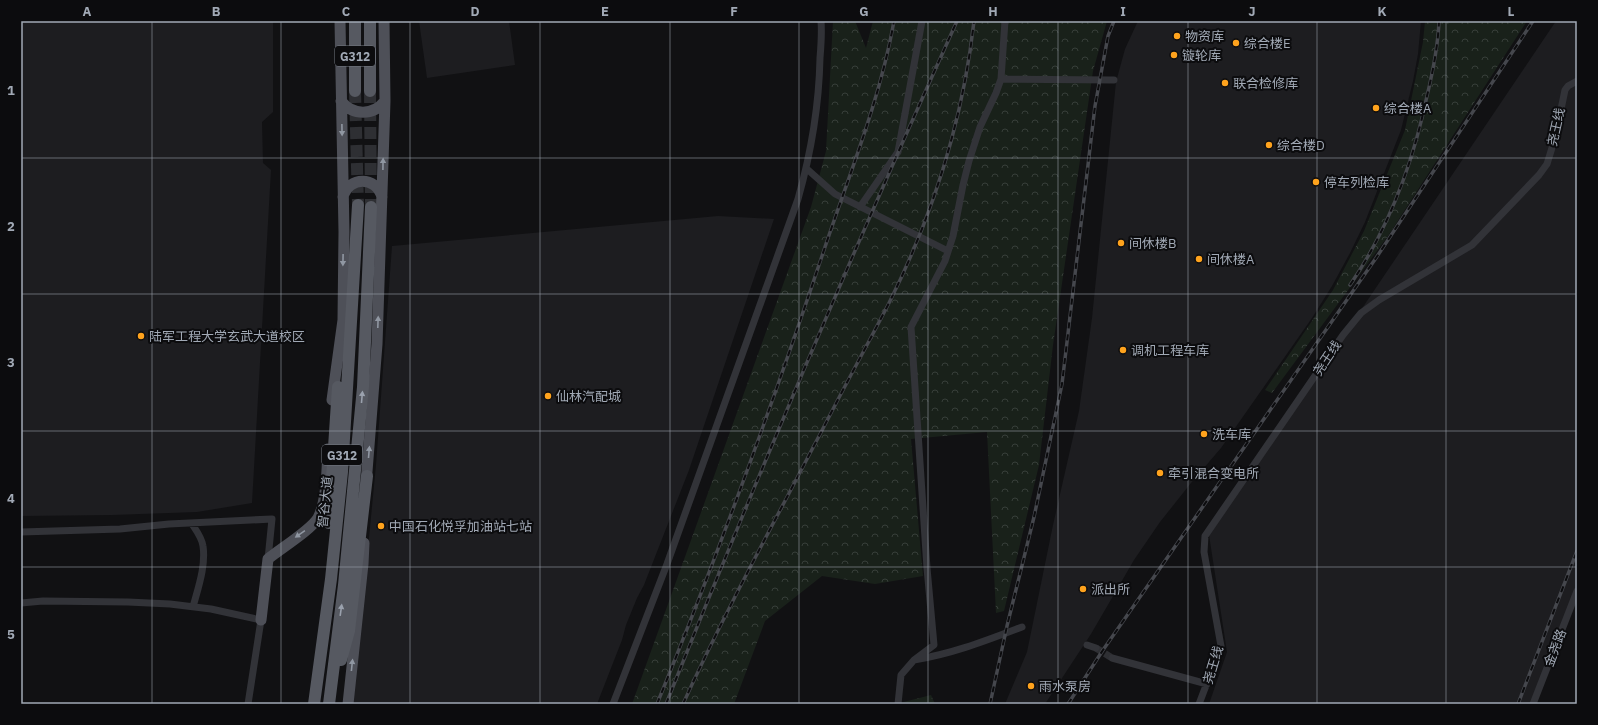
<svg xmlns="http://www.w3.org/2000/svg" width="1598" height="725" viewBox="0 0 1598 725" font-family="'IBM Plex Sans','Noto Sans SC',sans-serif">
	<defs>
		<pattern id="forest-crowns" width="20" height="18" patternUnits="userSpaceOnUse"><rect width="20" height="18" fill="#19211a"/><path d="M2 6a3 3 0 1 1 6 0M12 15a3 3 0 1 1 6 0" fill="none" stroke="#373e39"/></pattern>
	</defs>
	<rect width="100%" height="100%" fill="#111113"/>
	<path fill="#1d1d20" d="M21,21H273V112L262,122L263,163L271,170L252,503L197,512L112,515L21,516Z
		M419,21H509L515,65L427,78Z
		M1138,21H1421L1418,54L1413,81L1401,130L1365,222L1350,253L1332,286L1312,318L1221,448L1191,483L1160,522L1134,560L1091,634L1045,704H1005L1027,652L1053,525L1079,411L1092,318L1116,82L1125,49Z
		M1556,21H1577V589L1534,704H1209L1227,652L1209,535Z
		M718,216L774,219L689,470L644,585L637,598L626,625L622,640L597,704H353L376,465L392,246Z"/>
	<path fill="url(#forest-crowns)" d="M833,21H855L866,48L873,21H1107L1093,71L1053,345L1039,465L1004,611L996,613L987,432L911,439L923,576L875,584L822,576L765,621L734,704H632L811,207L826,151Z
		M1425,21H1527L1388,236L1272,393L1265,390L1333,290L1364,231L1405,130L1423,42Z
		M931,695L935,704H896Z"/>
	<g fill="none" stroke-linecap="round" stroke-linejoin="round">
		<path stroke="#2e2f33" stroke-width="7" stroke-dasharray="7 3.5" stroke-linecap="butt" d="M1096,648L1112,658"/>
		<path stroke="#2e2f33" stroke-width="12" stroke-dasharray="12 6" stroke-linecap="butt" d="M355,91L358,205
			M370,91L371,207"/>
		<path stroke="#323338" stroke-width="7" d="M1001,79L1114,80
			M807,169L835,194L948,251
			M860,207L898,152L922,21
			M192,524C196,530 202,538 203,546C206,566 198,588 193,607
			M21,532L120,529L169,524L272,519L268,559
			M21,603L43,601L128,602L170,604L211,609L261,620L248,704
			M1087,645L1096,648
			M1112,658L1207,684
			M914,660L934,645L927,568L911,327L945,261L953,236L963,185L969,161L980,127L996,93L1001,79L1005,21
			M613,704L667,564L798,199C811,153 819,106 820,58C821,46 822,33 821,21
			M898,704L901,675L914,660C952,654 985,641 1022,627
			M1199,704L1221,646L1204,552L1205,536L1343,335L1361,313L1379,300L1472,245L1539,175L1547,164L1555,138L1565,90L1568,86L1577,81
			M1533,704L1577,591"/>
		<path stroke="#4e5058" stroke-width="11" d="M341,101C353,116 373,116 385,101
			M343,197C349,176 376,176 382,197
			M332,400L343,320L344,232L340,21
			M366,484L377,344L385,101L384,21
			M261,620L268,559C280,549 311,530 318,518C327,501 327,468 328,449
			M348,704L363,564L364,543"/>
		<path stroke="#565961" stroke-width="12" d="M355,21V91
			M370,21V91
			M329,523L338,387
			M341,660L349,631L367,476
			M314,704L331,579L342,472L358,205
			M329,704L344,585L363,387L371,207"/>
		<defs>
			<path id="rail" d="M1350,285C1389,228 1413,163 1427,96C1433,71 1438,46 1439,21
				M657,704C718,555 773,403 824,250C849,175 880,100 894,21
				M666,704C758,474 855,246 957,21
				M683,704C728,605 781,510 831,413C850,376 870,340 889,303C933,215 963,119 974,21
				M990,704L1007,626L1034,517L1062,384L1095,106L1108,36L1114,21
				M1068,704L1103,650L1376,258L1533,21
				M1518,704L1577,551"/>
		</defs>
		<use href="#rail" stroke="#45474d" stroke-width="3.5"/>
		<use href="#rail" stroke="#0c0c0e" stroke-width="2" stroke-dasharray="6" stroke-linecap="butt"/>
	</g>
	<defs><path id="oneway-solid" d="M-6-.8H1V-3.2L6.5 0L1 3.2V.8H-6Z"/></defs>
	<g fill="#9097a2">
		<use href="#oneway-solid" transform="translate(342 130) rotate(89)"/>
		<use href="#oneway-solid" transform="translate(383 164) rotate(-89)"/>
		<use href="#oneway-solid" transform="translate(343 260) rotate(91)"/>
		<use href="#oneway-solid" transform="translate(378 322) rotate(-88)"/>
		<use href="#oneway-solid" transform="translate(369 452) rotate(-85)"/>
		<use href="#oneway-solid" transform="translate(300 534) rotate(145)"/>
		<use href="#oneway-solid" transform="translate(352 665) rotate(-84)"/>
	</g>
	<g fill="#9aa1ad">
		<use href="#oneway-solid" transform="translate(362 397) rotate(-85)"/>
		<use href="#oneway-solid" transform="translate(341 610) rotate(-82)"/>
	</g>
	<path fill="none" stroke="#a1a9b5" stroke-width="1" stroke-opacity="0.55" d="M152,21V704M281,21V704M410,21V704M540,21V704M670,21V704M799,21V704M928,21V704M1058,21V704M1188,21V704M1317,21V704M1446,21V704M21,158H1577M21,294H1577M21,431H1577M21,567H1577"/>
	<g fill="#ffa31d" stroke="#0c0c0e" stroke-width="1.5">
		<circle cx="1177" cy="36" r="4"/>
		<circle cx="1236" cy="43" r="4"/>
		<circle cx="1174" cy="55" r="4"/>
		<circle cx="1225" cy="83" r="4"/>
		<circle cx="1376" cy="108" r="4"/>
		<circle cx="1269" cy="145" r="4"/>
		<circle cx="1316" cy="182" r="4"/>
		<circle cx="1121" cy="243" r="4"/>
		<circle cx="1199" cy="259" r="4"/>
		<circle cx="141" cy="336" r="4"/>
		<circle cx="1123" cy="350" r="4"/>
		<circle cx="548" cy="396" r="4"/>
		<circle cx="1204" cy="434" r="4"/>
		<circle cx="1160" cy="473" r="4"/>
		<circle cx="381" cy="526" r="4"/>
		<circle cx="1083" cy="589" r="4"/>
		<circle cx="1031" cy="686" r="4"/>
	</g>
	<g text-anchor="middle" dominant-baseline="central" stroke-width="4" stroke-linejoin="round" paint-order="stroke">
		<g fill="#0c0c0e" stroke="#747a83" stroke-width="1">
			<rect x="335" y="46" width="40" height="20" rx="3"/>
			<rect x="322" y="445" width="40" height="20" rx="3"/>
		</g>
		<g font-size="12" font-weight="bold" fill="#a1a9b5">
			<text x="355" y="56">G312</text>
			<text x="342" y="455">G312</text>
		</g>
		<g font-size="13" fill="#a1a9b5" stroke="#0c0c0e" text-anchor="start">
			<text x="1185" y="36">物资库</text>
			<text x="1244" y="43">综合楼E</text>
			<text x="1182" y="55">镟轮库</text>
			<text x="1233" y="83">联合检修库</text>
			<text x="1384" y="108">综合楼A</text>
			<text x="1277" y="145">综合楼D</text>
			<text x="1324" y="182">停车列检库</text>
			<text x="1129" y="243">间休楼B</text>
			<text x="1207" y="259">间休楼A</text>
			<text x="149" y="336">陆军工程大学玄武大道校区</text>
			<text x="1131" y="350">调机工程车库</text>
			<text x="556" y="396">仙林汽配城</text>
			<text x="1212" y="434">洗车库</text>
			<text x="1168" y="473">牵引混合变电所</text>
			<text x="389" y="526">中国石化悦孚加油站七站</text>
			<text x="1091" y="589">派出所</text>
			<text x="1039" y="686">雨水泵房</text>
		</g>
		<g font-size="13" fill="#a1a9b5" stroke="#0c0c0e">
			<text transform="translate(1556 127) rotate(-77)">尧王线</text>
			<text transform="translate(1327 358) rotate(-56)">尧王线</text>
			<text transform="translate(325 502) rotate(-84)">智谷大道</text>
			<text transform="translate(1555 648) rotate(-69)">金尧路</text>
			<text transform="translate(1213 665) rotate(-73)">尧王线</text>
		</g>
	</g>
	<rect width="1598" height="725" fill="none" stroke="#0c0c0e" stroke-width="44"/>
	<rect x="22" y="22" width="1554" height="681" fill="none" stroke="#a1a9b5" stroke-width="1.5"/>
	<g font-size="13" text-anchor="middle" font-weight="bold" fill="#a1a9b5">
		<text x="87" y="16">A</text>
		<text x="216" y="16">B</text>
		<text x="346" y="16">C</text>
		<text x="475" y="16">D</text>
		<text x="605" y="16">E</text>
		<text x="734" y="16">F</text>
		<text x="864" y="16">G</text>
		<text x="993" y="16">H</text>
		<text x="1123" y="16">I</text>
		<text x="1252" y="16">J</text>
		<text x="1382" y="16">K</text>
		<text x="1511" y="16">L</text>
		<text x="11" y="95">1</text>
		<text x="11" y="231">2</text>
		<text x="11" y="367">3</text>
		<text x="11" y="503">4</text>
		<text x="11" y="639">5</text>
	</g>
</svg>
